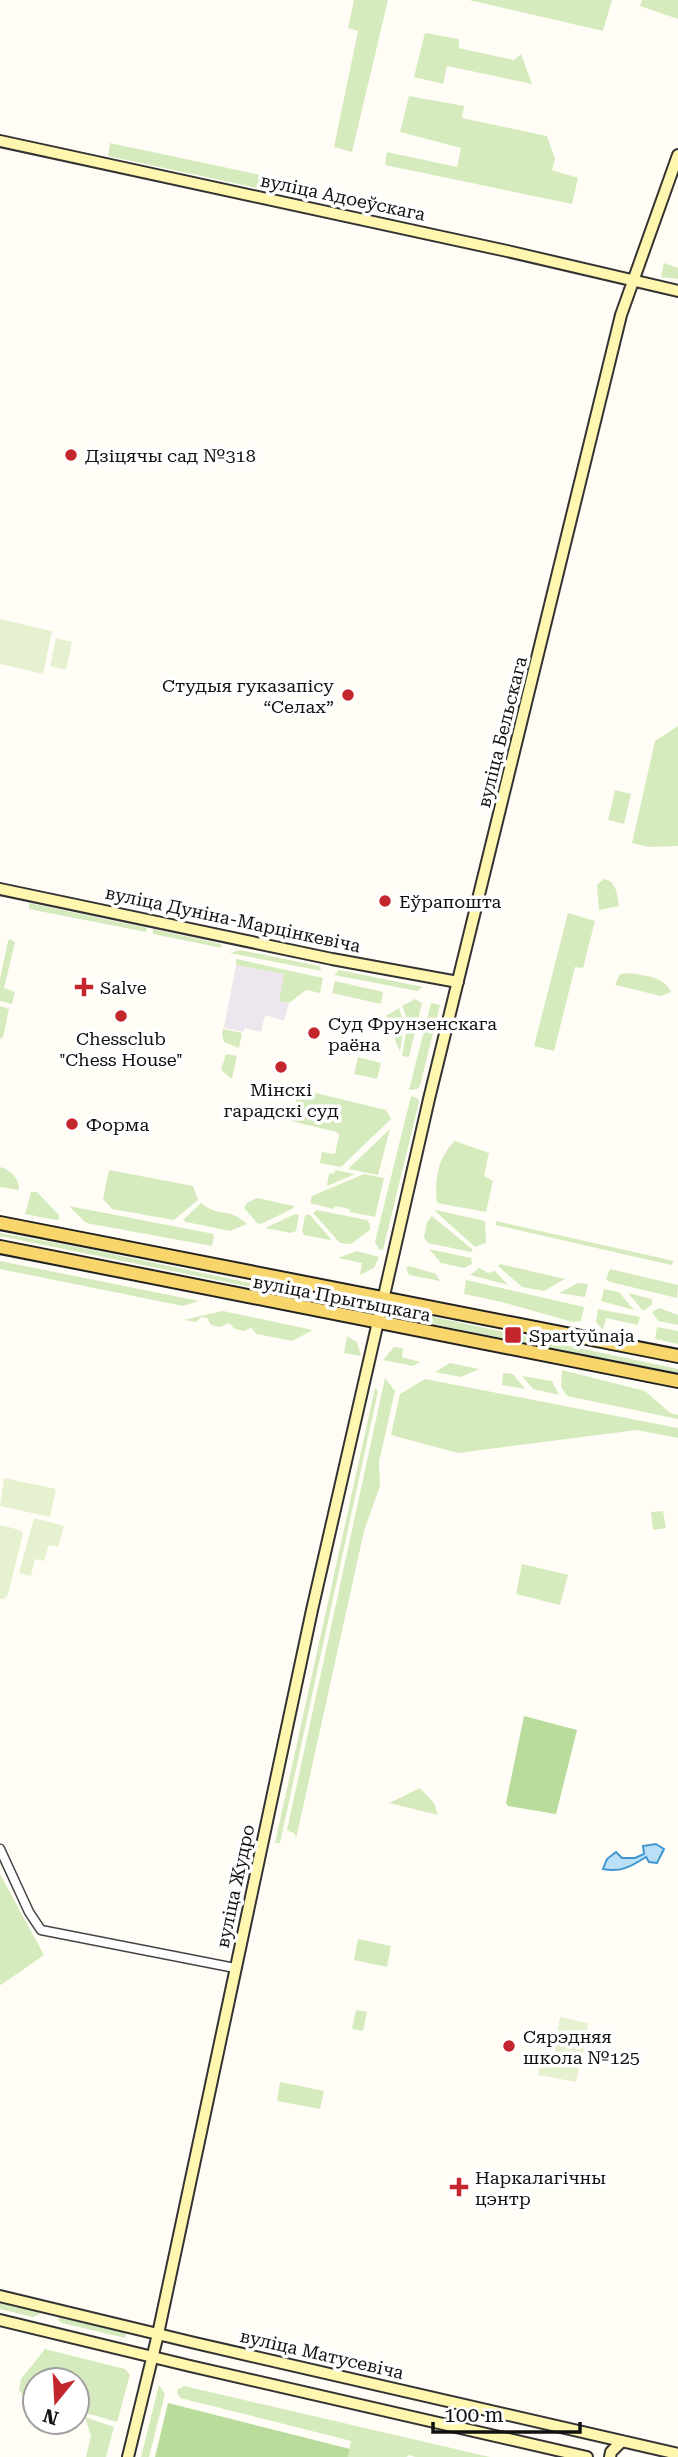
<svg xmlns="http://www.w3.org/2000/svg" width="678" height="2457" viewBox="0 0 678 2457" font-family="'Roboto Serif',serif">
	<rect width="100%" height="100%" fill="#fffdf5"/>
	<path fill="#eee6ef" d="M236,965L285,974L280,1000L289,1003L284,1021L265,1015L261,1032L245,1028L243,1032L224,1028Z"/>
	<path fill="#d5ebbd" d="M354,0H388L352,152L334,147L358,31L348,28Z
		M469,0H612L603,31Z
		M642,0H678V19L640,6Z
		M425,33L459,39V48L514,60L521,54L532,84L447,66L443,84L414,77Z
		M409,96L464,106L462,118L547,136L555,159L552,170L578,178L572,204L385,165L387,152L457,167L461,148L400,132Z
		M110,143L261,175L257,188L108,156Z
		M664,263L678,268V279L661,277Z
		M678,726V846L649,847L632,843L655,741Z
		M615,790L631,794L624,824L608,820Z
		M604,879C617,881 617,895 619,906L599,910L597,885Z
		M29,903L147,928L146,932L29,909Z
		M568,913L595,921L583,968L575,967L554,1051L534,1046Z
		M153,929L221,944L222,948L153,934Z
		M10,939L15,942L4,988L15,992L12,1004L0,1001V979L8,941Z
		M240,950L319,966L322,971L230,953Z
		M236,959L323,978L320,993L306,990L289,1003L279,1001L284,974L236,965Z
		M339,970L423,987L417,991L334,975Z
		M630,973C645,976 664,976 671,992L661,996L615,985L620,974Z
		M233,977L223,1029L242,1033L239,1048L224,1042L222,1034Z
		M335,981L383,992L381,1004L332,993Z
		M415,999L422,1003L409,1057L402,1056L408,1021L402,1006Z
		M431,1003L440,1005L420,1086L417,1089L409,1090Z
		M0,1006L9,1009L3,1037L0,1039Z
		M399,1008L404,1023L400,1052L386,1016Z
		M226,1054L237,1056L232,1079L221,1070Z
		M358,1057L381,1063L377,1079L354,1074Z
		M299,1089L386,1110L391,1119L341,1167L320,1163L322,1152L335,1154L339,1135L337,1132L291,1121Z
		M411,1096L417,1098L419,1102L383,1250L379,1249L375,1242Z
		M390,1129L378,1175L348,1169Z
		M455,1141L489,1153L484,1176L493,1181L486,1212L437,1203C434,1181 438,1156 455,1141Z
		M0,1167C11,1170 19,1178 19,1190L0,1187Z
		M109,1170L193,1186L198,1200L174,1220L112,1209L103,1199Z
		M335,1170L355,1174L327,1186L329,1173L334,1174Z
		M364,1174L384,1178L375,1217L350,1212L349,1209L335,1206L333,1209L310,1203L312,1196Z
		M31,1192H37L59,1215V1219L56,1220L25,1214Z
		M257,1198L294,1206V1208L261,1224L257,1223L244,1208L247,1203Z
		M201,1203C219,1218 228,1206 247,1224L230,1231L186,1222L183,1220Z
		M69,1206L214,1234L212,1246L86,1223Z
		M317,1210L367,1220L370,1224V1230L351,1244L340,1243L313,1213Z
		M436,1210L485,1221L486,1243L475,1247L435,1211Z
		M295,1214L299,1215L296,1231L291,1233L265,1228Z
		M309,1214L331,1239L330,1240L304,1235L302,1231L305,1216Z
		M432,1216L473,1250L471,1252L428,1243L424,1237L427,1222Z
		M496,1221L674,1261L671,1265L496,1225Z
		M0,1233L78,1247L350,1304L345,1306L0,1236Z
		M429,1249L471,1258L472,1264L464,1268L441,1263Z
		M357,1251L379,1257L374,1268L360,1275L362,1263L338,1258Z
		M0,1261L199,1301L183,1306L0,1269Z
		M500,1264L565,1279L544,1291L522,1287L498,1266Z
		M409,1266L436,1274L440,1281L409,1275L406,1268Z
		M479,1268L488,1273L495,1271L508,1285L470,1275Z
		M610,1269L678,1285L677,1298L610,1282L606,1279Z
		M466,1280L584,1307L581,1321L573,1322L502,1302L464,1294Z
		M578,1283L588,1284L585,1297L559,1293Z
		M604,1289L619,1292L634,1310L601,1301Z
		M628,1293L652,1299V1305L643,1311Z
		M659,1308L678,1315V1325L658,1321L652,1312Z
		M598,1309L640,1317L638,1325L606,1318L603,1330L596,1322Z
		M222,1311H223L313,1330L292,1341L257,1334L251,1328L244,1331L235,1329L229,1323L220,1327L211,1325L207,1318L201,1317L196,1322L184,1320Z
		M405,1311L678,1369V1373L406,1319L402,1315Z
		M657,1327L678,1331V1344L655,1339Z
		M347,1336L357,1342L361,1356L344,1353Z
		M394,1347L403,1348L402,1357L420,1362L413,1366L383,1360Z
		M450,1363L479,1369L461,1377L435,1372Z
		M562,1370L645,1391L670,1413L678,1415V1419L567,1396L561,1387Z
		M503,1373L513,1374L525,1389L502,1385Z
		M522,1376L552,1381L559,1395L533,1389Z
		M385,1378L395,1391L379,1462L380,1486L364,1531L296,1839L295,1834L287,1830Z
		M425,1379L678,1428V1438L637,1430L458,1453L391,1435L400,1394Z
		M375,1388L378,1391L280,1843H275Z
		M663,1511L666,1528L653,1530L651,1512Z
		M522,1564L568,1575L560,1605L516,1594Z
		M420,1788L434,1803L438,1815L389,1803Z
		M0,1874L44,1955L1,1985L0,1984Z
		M358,1939L391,1946L387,1967L354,1960Z
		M356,2010L367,2012L363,2031L352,2029Z
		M280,2082L324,2091L320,2109L277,2101Z
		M0,2300L38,2310L40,2314L33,2317L0,2309Z
		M60,2316L127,2330L125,2338L62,2323L58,2320Z
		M45,2349L125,2369L130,2375L117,2422L79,2411L80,2406L77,2405V2380H35V2402L24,2397L19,2390L21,2379Z
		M159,2385L165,2394L149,2457H141Z
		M184,2386L490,2457H416L408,2455L407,2457H348L351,2441L180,2398L177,2392L178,2389Z
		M85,2417L114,2427L106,2457H86L91,2436Z"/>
	<path fill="#b9dc9c" d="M524,1716L577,1730L556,1814L508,1806L506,1803Z
		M168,2403L350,2449L348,2457H155Z"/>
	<path fill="#e6f2cf" d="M0,619L52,631L43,674L0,664Z
		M56,638L72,642L66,670L50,666Z
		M4,1478L56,1489L50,1517L0,1506Z
		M34,1518L64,1526L58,1547L49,1545L44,1561L35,1559L31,1576L19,1573Z
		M0,1525L20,1530L23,1533L8,1595L4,1599H0Z
		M560,2017L588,2023L585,2039L557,2034Z
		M557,2037L585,2043L582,2059L554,2054Z
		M542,2055L580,2062L576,2082L538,2075Z"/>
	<path fill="#b9e0f7" stroke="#3f96cf" stroke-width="2" d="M656,1844L664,1849L657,1863L649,1862L646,1857C632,1866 620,1873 603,1869L607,1859L616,1852L622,1858H635L644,1854L643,1846Z"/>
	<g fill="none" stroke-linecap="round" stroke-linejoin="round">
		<defs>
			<path id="street" d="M0,1849L29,1912L41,1930L235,1968"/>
			<path id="secondary" d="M0,141L507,251L678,291
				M0,889L332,959L458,982
				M0,2296L195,2343L678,2454
				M0,2320L190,2366L587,2457
				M128,2457L158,2334L312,1610L429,1099L621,315L678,155
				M610,2457L611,2452L622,2441"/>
			<path id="primary" d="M0,1223L678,1356
				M0,1247L678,1381"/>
		</defs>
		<use href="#street" stroke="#444" stroke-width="11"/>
		<use href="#secondary" stroke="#333" stroke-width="14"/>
		<use href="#primary" stroke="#222" stroke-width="16"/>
		<use href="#street" stroke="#fff" stroke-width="8"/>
		<use href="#secondary" stroke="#fff6b0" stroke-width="10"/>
		<use href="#primary" stroke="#f9d66b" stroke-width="12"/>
	</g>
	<g fill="#c4262e" stroke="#fff" stroke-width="2.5">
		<circle cx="71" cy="455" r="7"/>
		<circle cx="348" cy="695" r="7"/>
		<circle cx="385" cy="901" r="7"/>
		<path d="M80.5 976.5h7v7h7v7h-7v7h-7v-7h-7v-7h7z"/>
		<circle cx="121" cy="1016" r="7"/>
		<circle cx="314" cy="1033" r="7"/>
		<circle cx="281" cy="1067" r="7"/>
		<circle cx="72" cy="1124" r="7"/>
		<rect x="504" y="1326" width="18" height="18" rx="3.5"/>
		<circle cx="509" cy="2046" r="7"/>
		<path d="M455.5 2176.5h7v7h7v7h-7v7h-7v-7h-7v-7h7z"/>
	</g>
	<g text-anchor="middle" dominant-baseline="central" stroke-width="7" stroke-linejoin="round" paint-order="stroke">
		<g font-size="18" fill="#111" stroke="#fff">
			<text transform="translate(343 197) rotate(12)">вуліца Адоеўскага</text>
			<text transform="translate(502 732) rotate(-76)">вуліца Бельскага</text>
			<text transform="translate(233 919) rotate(12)">вуліца Дуніна-Марцінкевіча</text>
			<text transform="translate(342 1298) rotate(11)">вуліца Прытыцкага</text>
			<text transform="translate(235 1886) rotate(-78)">вуліца Жудро</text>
			<text transform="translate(322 2354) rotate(13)">вуліца Матусевіча</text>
		</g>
		<g font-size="18" fill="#111" stroke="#fff" text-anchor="start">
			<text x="85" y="455">Дзіцячы сад №318</text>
			<text x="334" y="685" text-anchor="end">Студыя гуказапісу<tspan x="334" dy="21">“Селах”</tspan></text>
			<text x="399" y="901">Еўрапошта</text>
			<text x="100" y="987">Salve</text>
			<text x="328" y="1023">Суд Фрунзенскага<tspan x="328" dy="21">раёна</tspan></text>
			<text x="121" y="1038" text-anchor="middle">Chessclub<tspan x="121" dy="21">"Chess House"</tspan></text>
			<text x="281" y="1089" text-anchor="middle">Мінскі<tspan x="281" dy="21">гарадскі суд</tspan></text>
			<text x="86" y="1124">Форма</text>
			<text x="529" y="1335">Spartyŭnaja</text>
			<text x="523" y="2036">Сярэдняя<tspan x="523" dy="21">школа №125</tspan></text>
			<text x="475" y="2177">Наркалагічны<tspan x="475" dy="21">цэнтр</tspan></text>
		</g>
	</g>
	<g transform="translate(56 2401) rotate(198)"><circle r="33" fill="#ffffff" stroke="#a0a0a0" stroke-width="2"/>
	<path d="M0-5L12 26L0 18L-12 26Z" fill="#c4262e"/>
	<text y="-10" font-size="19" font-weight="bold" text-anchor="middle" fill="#111111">N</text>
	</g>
	<path d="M433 2422v10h147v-10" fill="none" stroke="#111111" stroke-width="3.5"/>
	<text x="444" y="2422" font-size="21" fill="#111111" stroke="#ffffff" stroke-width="5" paint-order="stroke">100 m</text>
</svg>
